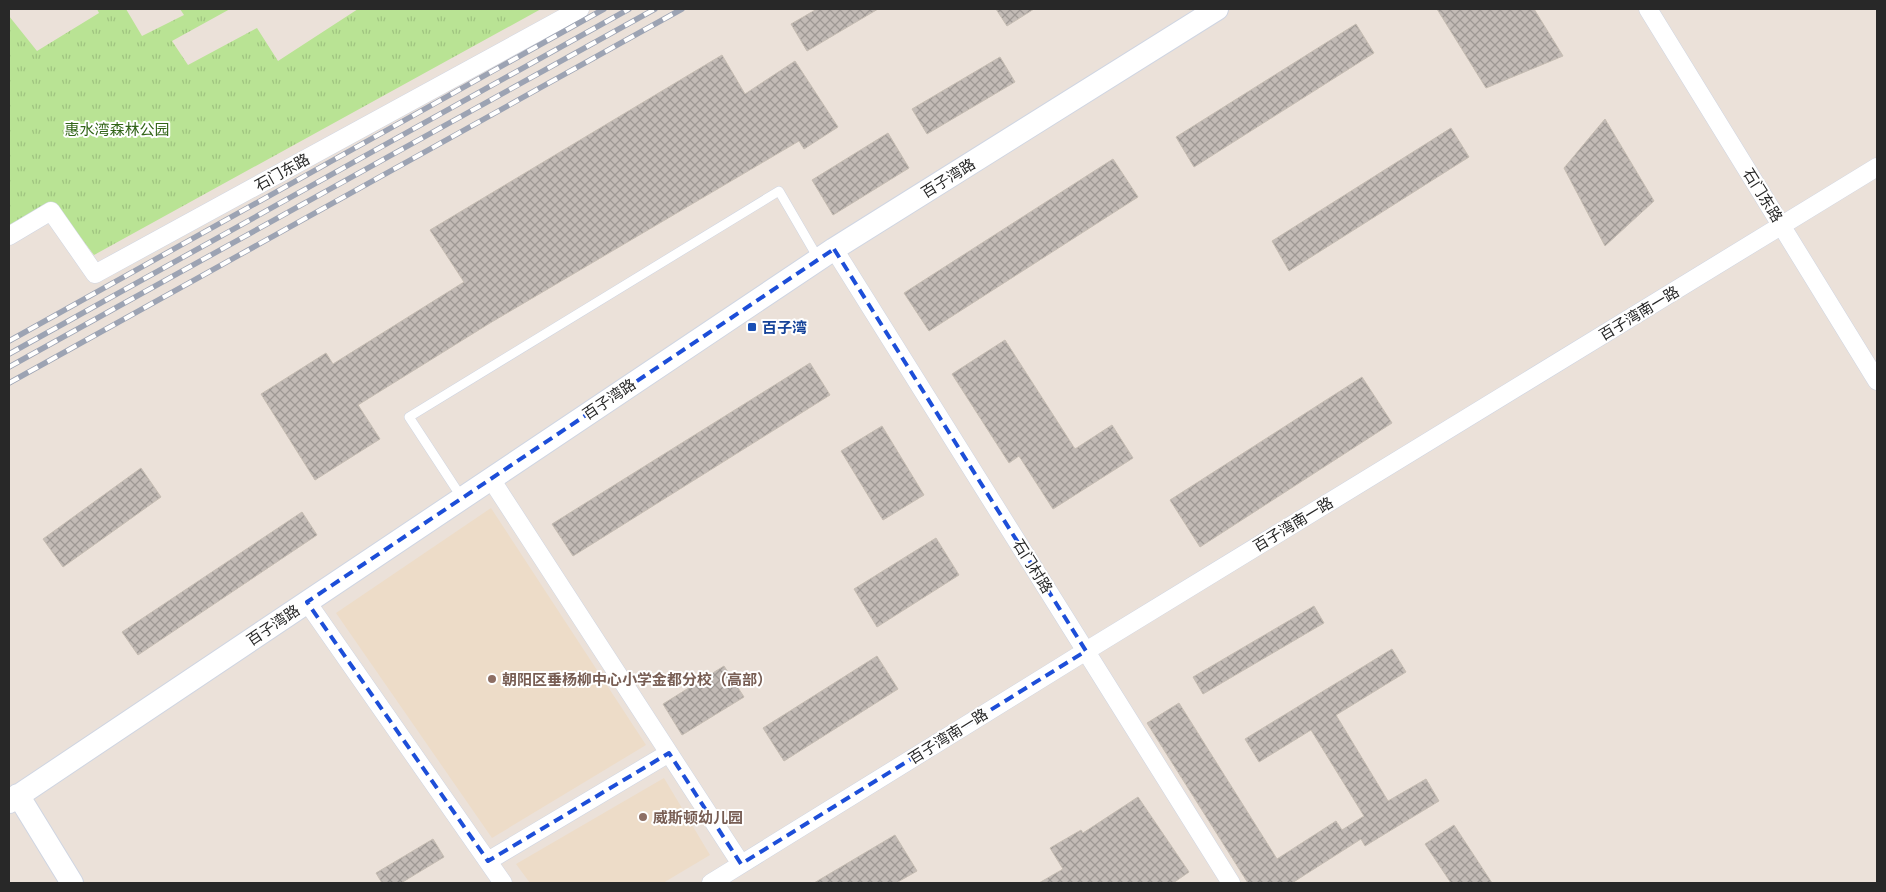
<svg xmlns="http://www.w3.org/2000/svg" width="1886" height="892" viewBox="0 0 1886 892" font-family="'Titillium Web','Noto Sans SC',sans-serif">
	<defs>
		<pattern id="park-tufts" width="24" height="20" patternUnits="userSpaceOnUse" patternTransform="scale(1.25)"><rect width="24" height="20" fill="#b9e394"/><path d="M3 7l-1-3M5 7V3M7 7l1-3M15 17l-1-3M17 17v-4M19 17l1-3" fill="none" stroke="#9fc380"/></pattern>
		<pattern id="building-cross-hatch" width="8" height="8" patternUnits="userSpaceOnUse" patternTransform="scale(1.25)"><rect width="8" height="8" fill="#c3bbb6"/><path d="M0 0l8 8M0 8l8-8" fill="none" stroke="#9e9894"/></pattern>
	</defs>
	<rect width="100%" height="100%" fill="#ebe1d9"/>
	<path fill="#eddcc8" d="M491,508L646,745L492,838L336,613Z
		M664,778L710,855L663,883H530L516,864Z"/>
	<path fill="url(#park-tufts)" d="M97,9H126L142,36L184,15L180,9H230L172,41L188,65L257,28L278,61L358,9H541L94,255L54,202L9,225V16L37,51L99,13Z"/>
	<path fill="url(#building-cross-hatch)" stroke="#c6bdb3" d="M817,9H878L807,51L791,24Z
		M996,9H1034L1007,26Z
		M1437,9H1534L1563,56L1486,88Z
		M1356,24L1374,53L1194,167L1176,137Z
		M722,55L745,94L795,61L838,127L804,149L799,141L490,323L358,405L380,439L315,480L261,394L326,353L333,364L464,282L430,230Z
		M1000,57L1015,82L927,134L912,109Z
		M1605,119L1654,201L1605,246L1564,168Z
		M1451,128L1469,157L1289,271L1272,241Z
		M888,133L909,168L833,215L812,180Z
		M1113,159L1138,197L929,331L904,293Z
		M1005,340L1075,449L1112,425L1133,458L1053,509L1019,456L1009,463L952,374Z
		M810,363L830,395L573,556L552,524Z
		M1362,377L1392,423L1200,547L1170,500Z
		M882,426L924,495L883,520L841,451Z
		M141,468L161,497L63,567L43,539Z
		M302,512L317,535L138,655L122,632Z
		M936,538L959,575L877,627L854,589Z
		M1314,606L1324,623L1203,694L1193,677Z
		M1392,649L1406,672L1336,715L1388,801L1426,779L1439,801L1365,846L1361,839L1292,883H1248L1147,723L1179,703L1277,859L1336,821L1342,830L1364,816L1311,730L1259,762L1245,739Z
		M877,656L898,689L784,761L763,728Z
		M724,666L744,697L682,735L663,704Z
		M1138,797L1189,872L1173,883H1039L1063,869L1050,848L1081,830L1083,833Z
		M1454,825L1492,883H1451L1425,844Z
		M895,835L917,871L896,883H814Z
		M433,839L444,857L401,883H382L376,873Z"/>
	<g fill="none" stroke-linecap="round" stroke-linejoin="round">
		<defs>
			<path id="service" d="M462,498L409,417L779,191L818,258"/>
			<path id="minor" d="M1648,9L1877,381
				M9,236L51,211L95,274L580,9
				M834,249L1231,883
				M491,479L741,864
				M307,602L503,883
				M488,861L669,753
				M711,883L1086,651L1877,167"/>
			<path id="tertiary" d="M18,795L72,883
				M9,802L834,249L1217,9"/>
		</defs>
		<use href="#service" stroke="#cfd5e2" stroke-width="10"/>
		<use href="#minor" stroke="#cfd5e2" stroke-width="19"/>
		<use href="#tertiary" stroke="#cfd5e2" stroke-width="24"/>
		<use href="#service" stroke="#fff" stroke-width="9"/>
		<use href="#minor" stroke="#fff" stroke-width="18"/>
		<use href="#tertiary" stroke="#fff" stroke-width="22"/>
		<defs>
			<path id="rail" d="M9,341L604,9
				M9,354L629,9
				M9,367L655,9
				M9,383L682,9"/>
		</defs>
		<use href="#rail" stroke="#9ca3b3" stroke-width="5.5"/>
		<use href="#rail" stroke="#fff" stroke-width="4" stroke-dasharray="11" stroke-linecap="butt"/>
	</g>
	<path fill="none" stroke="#1d4ed8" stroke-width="4" stroke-dasharray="10 6" stroke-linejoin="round" d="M834,249L1086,651L741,864L669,753L488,861L307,602Z"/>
	<rect fill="#1a4fb4" stroke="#fff" stroke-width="2" x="747" y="322" width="10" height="10" rx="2.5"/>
	<g fill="#8d6e63" stroke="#fff" stroke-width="2">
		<circle cx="492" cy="679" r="5"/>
		<circle cx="643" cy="817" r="5"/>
	</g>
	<g text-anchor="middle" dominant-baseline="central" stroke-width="4" stroke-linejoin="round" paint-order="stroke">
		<g font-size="15" fill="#326518" stroke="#fff">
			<text x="117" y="129">惠水湾森林公园</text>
		</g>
		<g font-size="15" fill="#282828" stroke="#fff">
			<text transform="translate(282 172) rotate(-29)">石门东路</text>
			<text transform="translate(948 178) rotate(-32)">百子湾路</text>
			<text transform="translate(1763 195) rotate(58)">石门东路</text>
			<text transform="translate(1639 313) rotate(-31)">百子湾南一路</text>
			<text transform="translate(609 399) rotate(-34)">百子湾路</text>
			<text transform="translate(1293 524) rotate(-31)">百子湾南一路</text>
			<text transform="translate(1033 566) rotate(58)">石门村路</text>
			<text transform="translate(273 625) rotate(-34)">百子湾路</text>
			<text transform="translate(948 736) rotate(-32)">百子湾南一路</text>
		</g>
		<g font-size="15" font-weight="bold" fill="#164399" stroke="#fff" text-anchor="start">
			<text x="762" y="327">百子湾</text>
		</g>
		<g font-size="15" font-weight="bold" fill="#785e54" stroke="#fff" text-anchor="start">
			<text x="502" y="679">朝阳区垂杨柳中心小学金都分校（高部）</text>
			<text x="653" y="817">威斯顿幼儿园</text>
		</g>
	</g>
	<rect width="1886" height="892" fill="none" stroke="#282828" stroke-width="20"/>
</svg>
